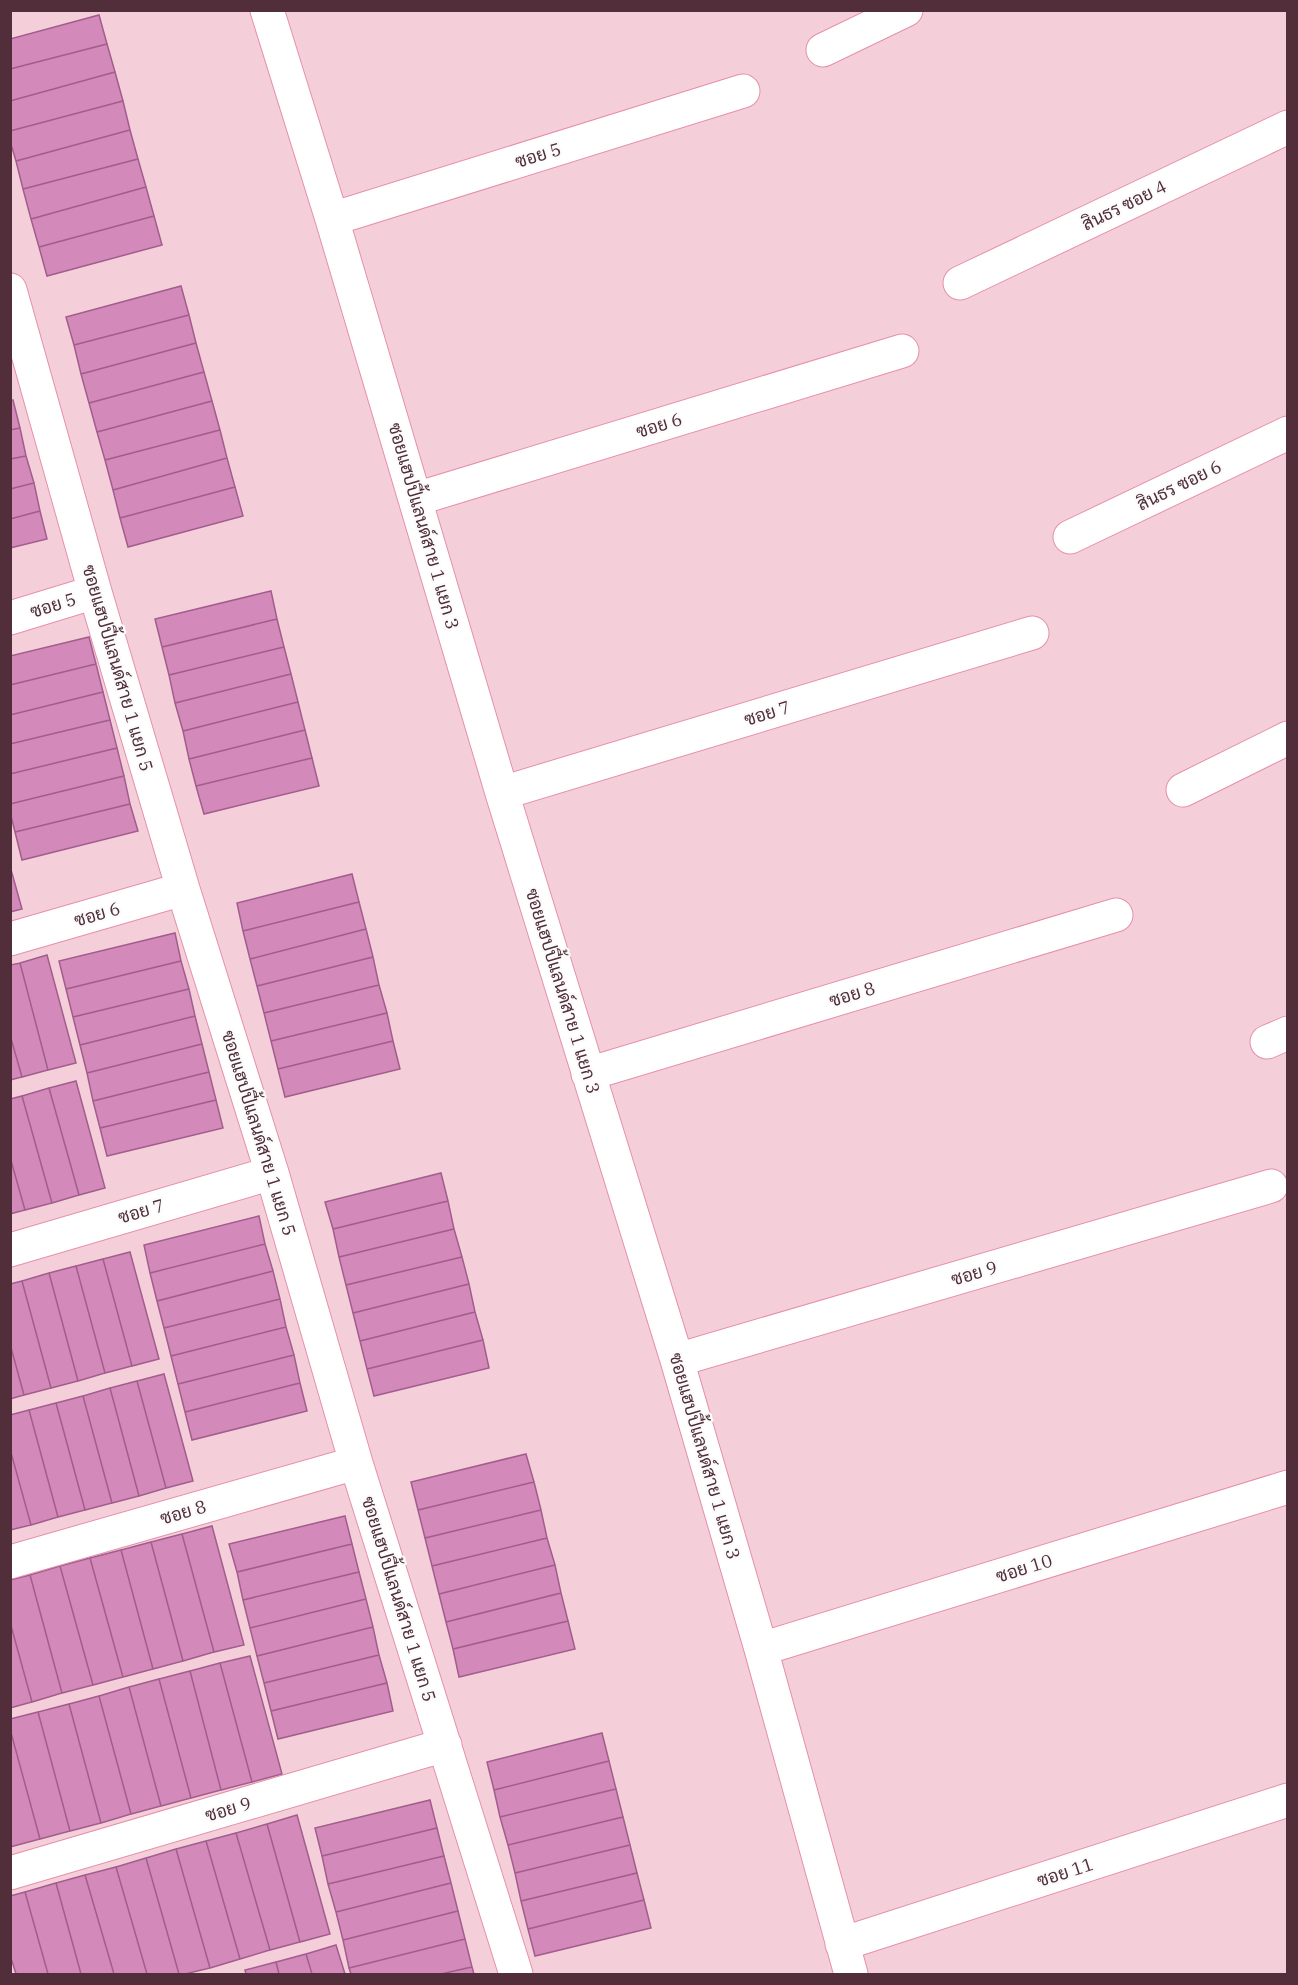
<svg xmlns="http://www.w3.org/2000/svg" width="1298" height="1985" viewBox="0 0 1298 1985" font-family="'IBM Plex Serif',Sarabun,serif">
	<rect width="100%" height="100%" fill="#f4cfd9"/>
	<path fill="#d38abb" stroke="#a25d8d" stroke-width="1.5" d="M99,15L107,44L10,69V39Z
		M107,44L115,72L10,101V69Z
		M115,72L123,101L10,131V101Z
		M123,101L130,130L16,161L10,141V131Z
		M130,130L138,159L23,189L16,161Z
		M138,159L146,187L31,219L23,189Z
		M146,187L154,216L39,247L31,219Z
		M154,216L162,245L47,276L39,247Z
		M181,286L189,315L74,345L66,317Z
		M189,315L196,343L81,374L74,345Z
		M196,343L204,372L89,403L81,374Z
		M204,372L212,401L97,432L89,403Z
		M10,400H13L20,428L10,430Z
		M212,401L220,430L105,460L97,432Z
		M20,428L26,456L10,459V430Z
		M220,430L227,458L113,490L105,460Z
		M26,456L34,483L10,489V459Z
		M227,458L235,487L120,518L113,490Z
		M34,483L40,511L10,519V489Z
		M235,487L243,516L128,547L120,518Z
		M40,511L47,539L10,548V519Z
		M271,591L277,619L162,647L155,619Z
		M277,619L284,647L169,675L162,647Z
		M89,637L96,664L10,685V656Z
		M284,647L291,674L175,703L169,675Z
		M96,664L103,692L10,715V685Z
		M291,674L298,702L183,731L175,703Z
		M103,692L110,720L10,744V715Z
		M298,702L305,730L189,759L183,731Z
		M110,720L117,748L10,774V744Z
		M305,730L312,758L196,786L189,759Z
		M117,748L124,776L10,804V774Z
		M312,758L319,786L204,814L196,786Z
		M124,776L130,804L15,832L10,812V804Z
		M130,804L138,831L22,860L15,832Z
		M10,866L22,909L10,912Z
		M352,874L359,902L243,931L237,903Z
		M359,902L366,929L250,959L243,931Z
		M366,929L373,957L257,986L250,959Z
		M175,933L181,961L66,989L59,961Z
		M47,955L76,1063L48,1070L20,963Z
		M373,957L379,985L264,1013L257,986Z
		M181,961L189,989L73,1017L66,989Z
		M20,963L48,1070L22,1077L10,1035V965Z
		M379,985L387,1013L271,1041L264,1013Z
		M189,989L195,1016L80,1045L73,1017Z
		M387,1013L393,1041L278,1069L271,1041Z
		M195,1016L202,1044L87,1073L80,1045Z
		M10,1035L22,1077L10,1080Z
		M393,1041L400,1069L285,1097L278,1069Z
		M202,1044L209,1072L93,1101L87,1073Z
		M209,1072L216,1100L100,1128L93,1101Z
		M76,1081L105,1188L79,1195L49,1088Z
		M49,1088L79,1195L52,1203L22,1096Z
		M22,1096L52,1203L25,1210L10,1157V1099Z
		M216,1100L223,1128L107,1156L100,1128Z
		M10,1157L25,1210L10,1214Z
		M441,1173L448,1201L333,1229L325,1202Z
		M448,1201L454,1229L339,1257L333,1229Z
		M259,1216L265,1244L150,1273L144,1245Z
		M454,1229L462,1257L346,1285L339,1257Z
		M265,1244L273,1271L157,1301L150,1273Z
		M130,1252L159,1359L132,1366L103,1259Z
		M462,1257L469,1284L353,1313L346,1285Z
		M103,1259L132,1366L105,1373L76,1266Z
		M76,1266L105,1373L78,1381L49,1273Z
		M273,1271L280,1299L164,1328L157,1301Z
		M49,1273L78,1381L51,1388L22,1281Z
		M22,1281L51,1388L24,1395L10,1344V1284Z
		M469,1284L475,1312L360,1341L353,1313Z
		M280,1299L286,1327L171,1356L164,1328Z
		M475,1312L483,1340L367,1369L360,1341Z
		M286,1327L294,1355L178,1384L171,1356Z
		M483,1340L489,1368L374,1396L367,1369Z
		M10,1344L24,1395L10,1399Z
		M294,1355L300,1383L185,1412L178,1384Z
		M164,1374L193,1481L166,1488L137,1381Z
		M137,1381L166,1488L139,1496L110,1388Z
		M300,1383L307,1411L192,1440L185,1412Z
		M110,1388L139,1496L112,1503L83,1396Z
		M83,1396L112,1503L85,1510L56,1403Z
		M56,1403L85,1510L58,1517L29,1410Z
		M29,1410L58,1517L31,1525L10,1449V1415Z
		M10,1449L31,1525L10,1530Z
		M526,1454L534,1482L418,1510L411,1482Z
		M534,1482L541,1510L425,1538L418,1510Z
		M541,1510L547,1538L432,1566L425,1538Z
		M345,1516L352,1544L237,1572L229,1544Z
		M212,1526L244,1645L214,1652L182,1534Z
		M182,1534L214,1652L183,1661L151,1542Z
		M547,1538L555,1565L439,1594L432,1566Z
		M151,1542L183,1661L153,1669L121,1550Z
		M352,1544L359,1572L243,1600L237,1572Z
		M121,1550L153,1669L123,1677L90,1558Z
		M90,1558L123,1677L93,1685L60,1566Z
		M555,1565L561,1593L446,1622L439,1594Z
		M60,1566L93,1685L62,1693L30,1575Z
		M359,1572L366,1599L250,1628L243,1600Z
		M30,1575L62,1693L32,1702L10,1622V1580Z
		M561,1593L568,1621L453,1649L446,1622Z
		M366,1599L373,1627L257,1656L250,1628Z
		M568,1621L575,1649L459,1677L453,1649Z
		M10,1622L32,1702L10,1708Z
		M373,1627L379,1655L264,1683L257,1656Z
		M379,1655L387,1683L271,1711L264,1683Z
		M250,1656L282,1774L252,1782L220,1663Z
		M220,1663L252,1782L221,1790L190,1671Z
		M190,1671L221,1790L191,1798L159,1679Z
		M159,1679L191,1798L161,1806L129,1687Z
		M387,1683L393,1711L278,1739L271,1711Z
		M129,1687L161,1806L131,1814L99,1696Z
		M99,1696L131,1814L101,1823L69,1704Z
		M69,1704L101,1823L70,1831L38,1712Z
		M38,1712L70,1831L40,1839L10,1729V1719Z
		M10,1729L40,1839L10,1847Z
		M602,1733L609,1761L494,1790L487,1762Z
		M609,1761L616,1789L500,1817L494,1790Z
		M616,1789L623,1817L508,1845L500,1817Z
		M430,1800L437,1828L322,1856L315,1828Z
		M297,1815L330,1934L300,1942L267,1824Z
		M623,1817L630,1845L515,1873L508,1845Z
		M267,1824L300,1942L270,1950L236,1833Z
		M437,1828L444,1856L328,1884L322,1856Z
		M236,1833L270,1950L240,1959L206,1841Z
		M206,1841L240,1959L210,1968L176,1849Z
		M630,1845L637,1873L521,1901L515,1873Z
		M176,1849L210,1968L185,1974H179L146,1858Z
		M444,1856L451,1883L336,1912L328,1884Z
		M146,1858L179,1974H147L116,1867Z
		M116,1867L147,1974H114L85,1875Z
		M637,1873L644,1900L528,1929L521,1901Z
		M85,1875L114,1974H81L56,1883Z
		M56,1883L81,1974H48L25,1892Z
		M451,1883L458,1911L343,1940L336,1912Z
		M25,1892L48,1974H16L10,1955V1896Z
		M644,1900L651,1928L535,1956L528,1929Z
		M458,1911L465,1939L349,1968L343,1940Z
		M465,1939L472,1967L441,1974H351L349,1968Z
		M336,1945L345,1974H312L306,1954Z
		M306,1954L312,1974H279L276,1962Z
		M276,1962L279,1974H246L245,1970Z
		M472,1967L474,1974H441Z"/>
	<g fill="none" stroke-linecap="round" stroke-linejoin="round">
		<defs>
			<path id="minor" d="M267,10L332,219L502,793L677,1360L761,1649L851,1974
				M823,50L906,10
				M332,219L743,91
				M960,283L1288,127
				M10,290L95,592L183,889L272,1173L356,1463L516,1974
				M416,499L902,351
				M1070,537L1288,433
				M10,618L95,592
				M1183,790L1288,738
				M502,793L1032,633
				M10,939L183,889
				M1267,1042L1288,1033
				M588,1074L1116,915
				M10,1250L272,1173
				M677,1360L1271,1186
				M10,1562L356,1463
				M761,1649L1288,1487
				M10,1873L445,1745
				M842,1944L1288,1800"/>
		</defs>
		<use href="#minor" stroke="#e690ab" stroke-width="35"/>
		<use href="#minor" stroke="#fff" stroke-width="33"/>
	</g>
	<g text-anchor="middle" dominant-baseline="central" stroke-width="4.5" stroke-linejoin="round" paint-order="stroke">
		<g font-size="18" fill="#512e39" stroke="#fbfbfb">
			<text transform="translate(538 155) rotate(-17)">ซอย 5</text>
			<text transform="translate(1124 205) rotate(-26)">สินธร ซอย 4</text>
			<text transform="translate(659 425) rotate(-17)">ซอย 6</text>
			<text transform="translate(1179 485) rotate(-26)">สินธร ซอย 6</text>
			<text transform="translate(424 526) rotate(74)">ซอยแฮปปี้แลนด์สาย 1 แยก 3</text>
			<text transform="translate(53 605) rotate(-17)">ซอย 5</text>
			<text transform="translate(118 668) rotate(74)">ซอยแฮปปี้แลนด์สาย 1 แยก 5</text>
			<text transform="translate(767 713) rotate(-17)">ซอย 7</text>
			<text transform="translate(97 914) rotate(-16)">ซอย 6</text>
			<text transform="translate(563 991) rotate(73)">ซอยแฮปปี้แลนด์สาย 1 แยก 3</text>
			<text transform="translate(852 994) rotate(-17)">ซอย 8</text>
			<text transform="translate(259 1133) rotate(73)">ซอยแฮปปี้แลนด์สาย 1 แยก 5</text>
			<text transform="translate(141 1211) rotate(-16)">ซอย 7</text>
			<text transform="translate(974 1273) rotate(-16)">ซอย 9</text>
			<text transform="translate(705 1456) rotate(74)">ซอยแฮปปี้แลนด์สาย 1 แยก 3</text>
			<text transform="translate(183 1512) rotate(-16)">ซอย 8</text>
			<text transform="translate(1024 1568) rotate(-17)">ซอย 10</text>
			<text transform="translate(399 1599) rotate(73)">ซอยแฮปปี้แลนด์สาย 1 แยก 5</text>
			<text transform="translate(228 1809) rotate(-16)">ซอย 9</text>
			<text transform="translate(1065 1872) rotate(-18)">ซอย 11</text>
		</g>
	</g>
	<rect width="1298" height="1985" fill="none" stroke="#512e39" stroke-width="24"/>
</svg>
